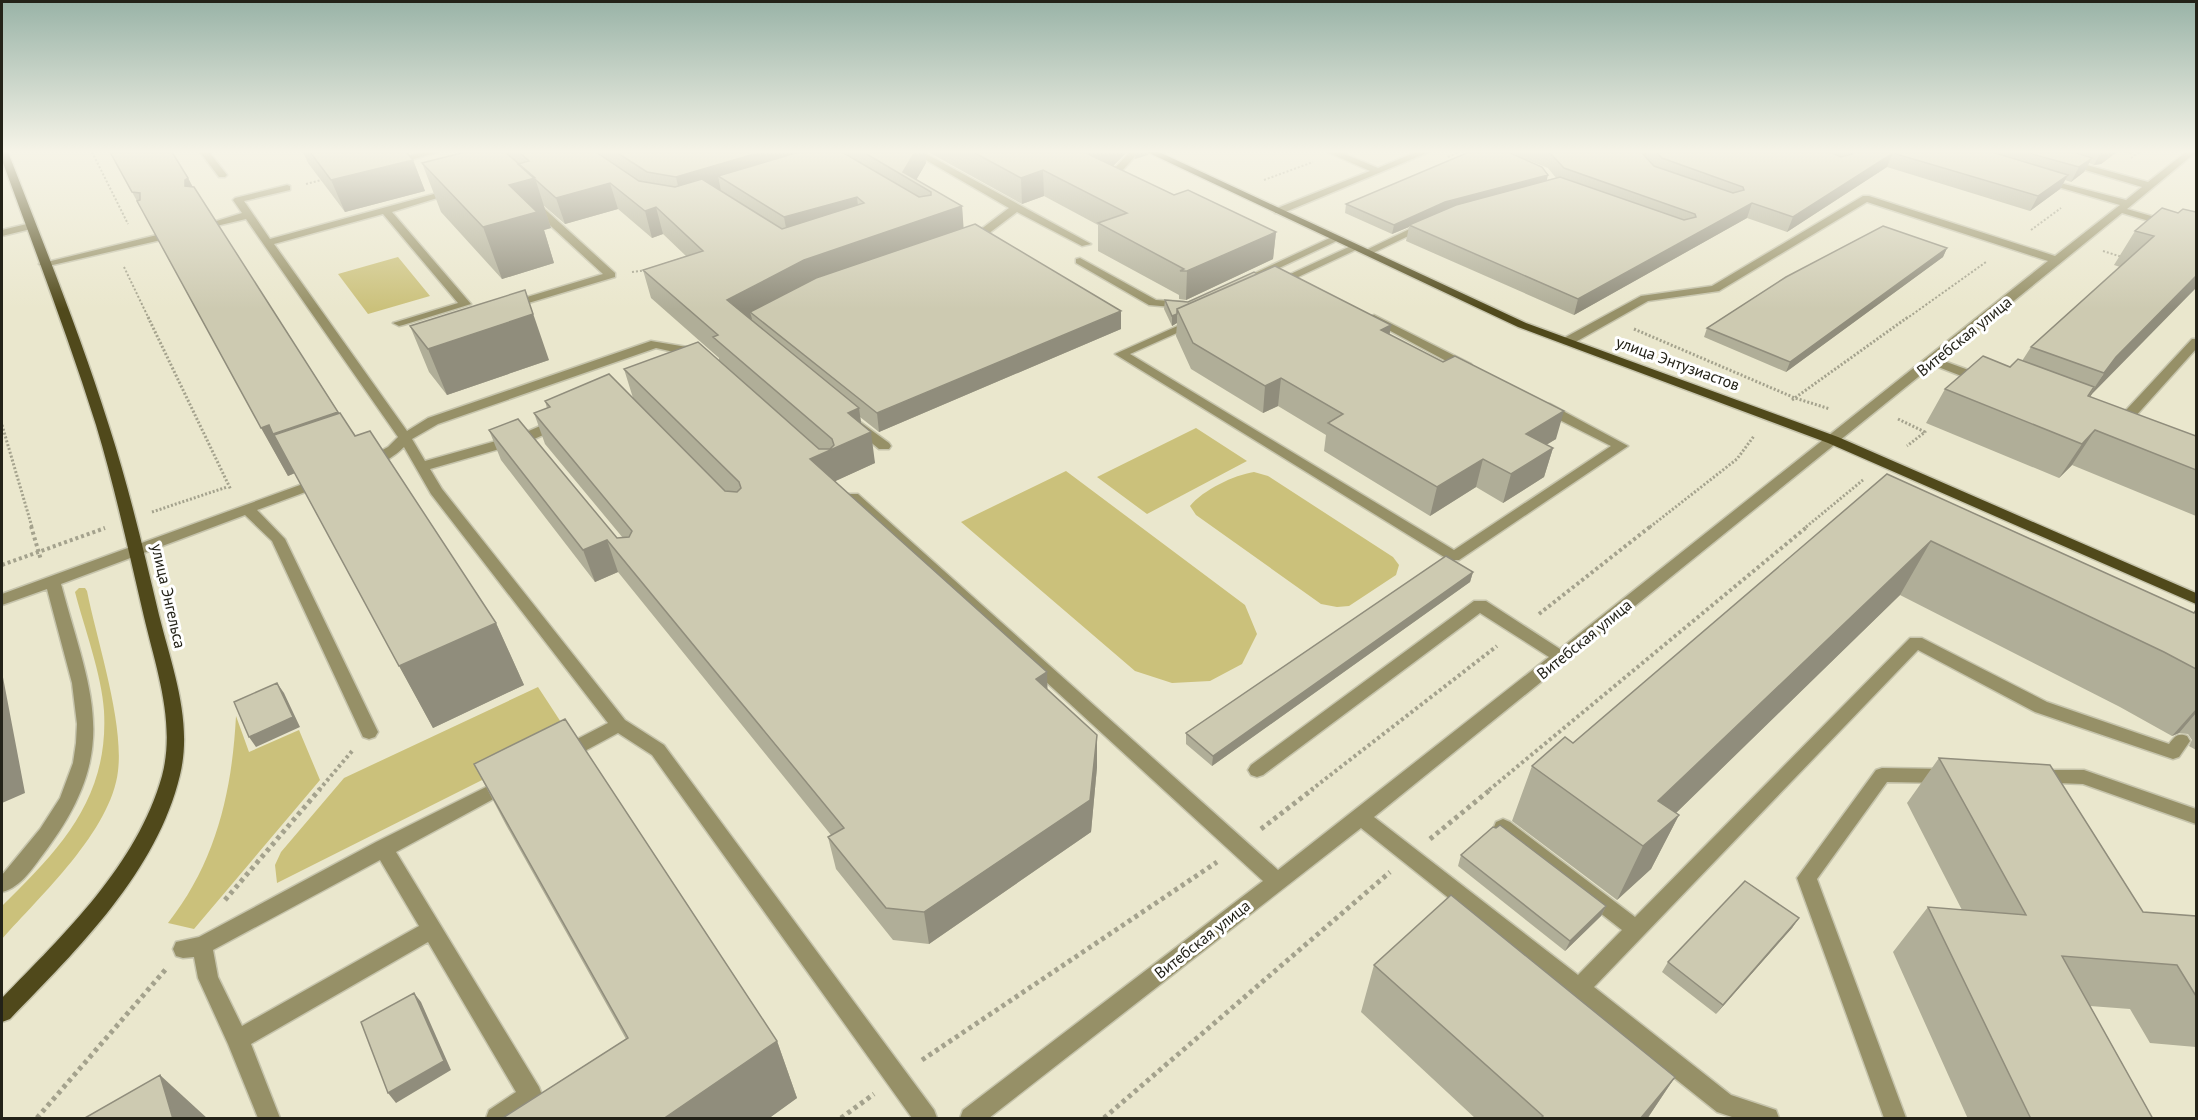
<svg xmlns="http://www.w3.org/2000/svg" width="2198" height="1120" viewBox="0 0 2198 1120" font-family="'PT Sans',sans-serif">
	<rect width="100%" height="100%" fill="#eae7cd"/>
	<path fill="#cbc17b" d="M398,257L430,296L368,314L338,274Z
		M1196,428L1247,461L1147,514L1097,477Z
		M1066,471L1245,605L1257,634L1242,664L1210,681L1172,683L1135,671L961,522Z
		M1254,472L1268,476L1393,557L1399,565L1396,575L1349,606L1337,607L1321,604L1196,515L1190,506C1203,490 1234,475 1254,472Z
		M79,588H85L87,591C97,641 124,722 118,771C111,831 40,896 2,939V906C59,850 109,799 104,711C102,675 84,627 75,592Z
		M538,687L570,736L277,883L275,865L281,852L344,778Z
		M236,716L249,752L299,730L320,780L194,929L168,923C216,862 232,792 236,716Z"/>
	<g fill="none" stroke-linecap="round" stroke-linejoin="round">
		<defs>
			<path id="minor" d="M200,152H209L227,175L225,177H219Z
				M421,152H438L393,165L388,162Z
				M912,152H923L1091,244L1082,246L1017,212L988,234L964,240V236L980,230L1009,208Z
				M1130,152H1139L1122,171L1134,178L1129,181L1111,172Z
				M1327,152H1340L1378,168L1416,152H1429L1283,213H1275V209L1370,171Z
				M1625,152H1650L1683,157L1694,152H1706L1684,163Z
				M2025,152H2040L2148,182L2186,152H2196L2127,209L2196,229V235L2122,213L1941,360L1985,376V382H1977L1933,365L1374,817L1578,975L1622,930L1496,832L1494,827L1496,822L1503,819L1510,822L1635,917L1910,638H1922L2047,702L2169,744C2175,736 2178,733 2187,736L2190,741L2179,757L2173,759L2035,712L1918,650L1594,987L1731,1095L1776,1110L1779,1118H1735L1717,1112L1361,828L989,1118H960L963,1110L1263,881L848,500L846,497L848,494H858L1278,870L1549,657L1480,613L1263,775L1257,777L1251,775L1248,770L1251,765L1474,601H1486L1560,649L2048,261L1867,202L1719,291L1648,301L1572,344H1564V338L1641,296L1712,286L1863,196H1869L2055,256L2120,205L2041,182V178L2126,200L2142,187Z
				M287,185L290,186V190L244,201L270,239L452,189L460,191L392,212L471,304L403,325L399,326L393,323L458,303L383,214L274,244L407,431L428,418L651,341L687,347V353L683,354L656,348L438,424L412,439L425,461L524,433L554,420H564L566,423L564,426L534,439L430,469L442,489L625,720L664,745L934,1110L937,1118H912L652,755L618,733L570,759L564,761L558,759L555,754L558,749L608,723L431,494L404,447C395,456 375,470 362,467L360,464L362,461L388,447L398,437L246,219L212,227L207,224L242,213L233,200L235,198Z
				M529,202H537L615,273V277L515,307H507V303L603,274L529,206Z
				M31,223L36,226L35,228L2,236V230Z
				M1420,224L1429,226L1371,254L1362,252Z
				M157,235L161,236V240L44,267L39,264Z
				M1334,236L1343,238L1262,276L1253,274Z
				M1353,245L1362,247L1279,286L1275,287L1269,284Z
				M1080,258L1156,300L1184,302L1190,305L1184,308L1149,305L1076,263V259Z
				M1374,315L1471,364L1473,367L1467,371L1463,370L1370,320L1368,318Z
				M1193,319L1199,322L1197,324L1130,354L1454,550L1611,446L1540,410L1539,407L1540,404H1550L1628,446L1459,560H1449L1115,354Z
				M2192,339H2196V349L2124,429H2114L2112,426L2114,423Z
				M856,419L889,443L891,446L889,449H879L851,426L849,423L851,420Z
				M322,477L327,478L329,481L327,484L257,510L285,539L378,732L375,737L369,739L363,737L272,541L245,515L61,584C90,692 122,748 47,849C34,866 22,887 2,892V875L40,829L60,798L73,763L76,743L77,724L72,683L47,589L2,605V594Z
				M1882,768L1945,769L1951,771L1954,776L1951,781L1945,783L1887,782L1817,879L1906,1118H1884L1797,878L1876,770Z
				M2038,770H2084L2196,809V824L2083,784L2032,782L2029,777L2032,772Z
				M506,777L512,779L515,784L512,789L396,852L539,1087L542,1095C532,1120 508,1118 486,1118L489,1110L516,1092L428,942L251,1044L280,1118H258L228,1044L198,978L194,957L183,958L176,956L173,949L176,942L199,937L376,842ZM380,860L419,926L242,1026L218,977L213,950Z"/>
			<path id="major" d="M2,152H8C43,243 80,333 109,426C129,488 144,552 159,615C172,667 193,721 180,775C157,872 77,950 10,1019L2,1022V998C64,934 137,865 162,776C176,723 156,668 144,617C129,553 115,488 96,425C68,336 34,248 2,160Z
				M1147,152H1159L1526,323L1838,437L2196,593V604L1828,443L1518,327Z"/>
		</defs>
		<use href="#minor" stroke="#c6c4ac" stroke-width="3"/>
		<use href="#major" stroke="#c6c4ac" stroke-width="3"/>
		<path stroke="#a4a28d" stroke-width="2" stroke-dasharray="2 2" stroke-linecap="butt" d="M92,152L128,224
			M2126,152L2135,155
			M1448,157L1459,152
			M2131,158L2140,152
			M1264,180L1313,162
			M306,184L325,179
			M2031,230L2061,208
			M2103,251L2122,257
			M124,267L149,319
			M632,272L649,270
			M1906,319L1986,262"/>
		<path stroke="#a4a28d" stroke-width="3" stroke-dasharray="2 2" stroke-linecap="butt" d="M148,317L231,490
			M1634,329L1795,398L1830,409
			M1792,400L1908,317
			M1898,419L1925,432L1907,446
			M2,425L32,527
			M152,512L227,487
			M1650,527L1737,459L1754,436
			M1806,527L1863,480"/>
		<path stroke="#a4a28d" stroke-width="4" stroke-dasharray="3 3" stroke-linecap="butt" d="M31,526L41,560
			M2,565L105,528
			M1539,614L1651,526
			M319,790L353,750
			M1311,790L1497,646
			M1489,790L1808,526"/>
		<path stroke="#a4a28d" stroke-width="5" stroke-dasharray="4 4" stroke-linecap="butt" d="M1261,829L1313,789
			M1430,839L1491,789
			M225,900L320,789
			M922,1060L1217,862
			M37,1118L166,969
			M841,1118L874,1094
			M1104,1118L1390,872"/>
		<use href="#minor" fill="#969067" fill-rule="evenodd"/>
		<use href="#major" fill="#50491b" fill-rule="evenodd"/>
	</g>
	<path fill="#b0ae98" d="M110,152L188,178L193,187L339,413L496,623L524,685L433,728L295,473L288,476Z
		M303,152H413L407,154L413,160L425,191L345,212L308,163Z
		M506,152H925L926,163L916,180L962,206L963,228L1121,329L879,432L860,417L861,424L875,463L835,481L1048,690L1097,767L1091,832L929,944L893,940L836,869L828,837L831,835L618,572L595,582L501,460L489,430L617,538H623L545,444L534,413L547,408L545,401L633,398L624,369L719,360V358L651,298L643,270L686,256L663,234L652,238L618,209L565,224L543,205L551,228L544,230L554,263L502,279L441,212L422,163Z
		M928,152H1127L1113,166L1174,195L1276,232L1273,259L1186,300L1179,299V295L1098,251V225L1044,196L1022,204Z
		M1508,152H1641L1645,157L1647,152H2117L2101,164L2094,165L2089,163L2084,172L2071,182L2065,180L2060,189L2030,211L1887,167L1787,232L1747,218L1574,315L1406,241L1409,227L1392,234L1345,213L1346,204L1547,180L1556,178L1548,168Z
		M2178,213H2196L2090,397L2196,436V516L2072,465L2059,478L1926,423L1945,389L2010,367L2022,361L2031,347L2120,267L2114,265L2135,231Z
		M1947,248L1943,257L1786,372L1704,337L1707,328Z
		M1165,300L1390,335L1556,439L1546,445L1553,448L1544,477L1503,503L1476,487L1430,516L1324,451L1326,435L1278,406L1263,413L1191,369L1176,336L1177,323L1172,326L1164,309Z
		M410,326L549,360L447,395L429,372Z
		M1887,474L2194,613L2196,610V750L2189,746L2192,740L2188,734L2179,733L2172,736L2120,707L1900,595L1676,813L1679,815L1651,869L1617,900L1512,821L1532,766L1573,743Z
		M1473,572L1470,582L1212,766L1186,744V733Z
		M1939,758L2143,912L2196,916V1047L2150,1043L2130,1009L2090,1006L2153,1119H1968L1893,952L1928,907L1962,910L1907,803Z
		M474,764L777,1041L797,1098L768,1119H501L626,1039L506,825Z
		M1461,855L1606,906L1601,916L1565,951L1458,866Z
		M1799,918L1792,928L1716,1014L1662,972L1668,962Z
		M1374,965L1675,1077L1647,1119H1476L1361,1012Z"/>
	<path fill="#908d7c" d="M761,152H844L845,155L718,176L721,191L682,203L676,177Z
		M915,152H925L926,163L915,182L903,172Z
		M1083,152H1127L1112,167Z
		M1136,152H1148V155L1135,159Z
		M2101,152H2117L2101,164L2094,165Z
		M1893,153L1887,167L1787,232L1793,217Z
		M2092,158L2084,172L2071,182L2079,167Z
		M413,160L425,191L345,212L331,180Z
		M1043,170L1044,196L1022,204L1021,178Z
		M1548,175L1546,184L1409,225V227L1392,234L1394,225L1445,202Z
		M2068,175L2060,189L2030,211L2038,196Z
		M188,178L209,219L185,186V180Z
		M535,178L551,228L544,230L554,263L502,279L483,227L509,185Z
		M610,183L618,209L565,224L556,198Z
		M857,197L860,224L789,245L784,217Z
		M1752,203L1747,218L1574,315L1578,299Z
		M962,206L964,233L750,312L752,319L734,329L727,300L804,260Z
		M656,207L663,234L652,238L645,211Z
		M1276,232L1273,259L1186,300L1187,271Z
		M1947,248L1943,257L1786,372L1790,362Z
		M2196,276V288L2092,394L2080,410L2104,373L2116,357Z
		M525,290L549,360L447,395L428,349Z
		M1121,311V329L879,432L877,413Z
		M1177,314V323L1172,326V316Z
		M1391,325L1387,352L1381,330Z
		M1281,378L1278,406L1263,413L1265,386Z
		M859,408L863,436L871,432L875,463L816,490L810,459L852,440L848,413Z
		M1564,411L1556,439L1518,462L1526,434Z
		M338,412L361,459L295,473L288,476L261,428L269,425Z
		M2095,430L2072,465L2059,478L2082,444Z
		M1553,448L1544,477L1503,503L1511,474Z
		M1483,459L1476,487L1430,516L1437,487Z
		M607,540L618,572L595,582L583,550Z
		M1931,541L1900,595L1642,846L1658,801Z
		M1473,572L1470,582L1212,766L1213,756Z
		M496,623L524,685L433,728L399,666Z
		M2,672L25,793L2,803Z
		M1047,672L1048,705L1036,679Z
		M277,683L284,693L300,727L256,747L249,737Z
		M2196,709V713L2179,733L2172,736Z
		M1097,735V767L1091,832L929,944L924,912Z
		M1679,815L1651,869L1617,900L1643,846Z
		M1606,906L1601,916L1565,951L1570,941Z
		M1799,918L1792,928L1716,1014L1723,1005Z
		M414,993L421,1002L451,1070L396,1103L388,1093Z
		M777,1041L797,1098L768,1119H663Z
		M160,1075L208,1119H173Z
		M1675,1077L1647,1119H1640Z"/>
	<path fill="#cdcab1" stroke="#908d7c" stroke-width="1.5" d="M110,152H172L188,178L185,180V186L194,187L338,412L273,434L269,425L261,428L137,201L140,200V193L132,192Z
		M310,152H406L413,160L331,180Z
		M465,152H505L535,178L509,185L537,212L483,227L422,163Z
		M519,152H596L639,181L675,187L702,179L782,229L864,203L857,197L784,217L718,176L799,152H842L919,197L931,195V192L863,152H915L903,172L962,206L804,260L727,300L859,408L848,413L871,432L810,459L1047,672L1036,679L1097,735L1090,800L924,912L886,908L828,837L844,828L607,540L583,550L489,430L518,419L617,538L629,537L632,531L534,413L550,407L545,401L609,374L725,491L737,492L741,488L739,482L624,369L698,342L819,449H830L834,445L832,439L713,337L718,335L643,270L703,251L656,207L645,211L610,183L556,198L518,164L529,161Z
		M616,152H761L676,177L647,172Z
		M973,152H1084L1174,195L1188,190L1276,232L1187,271H1180L1184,269L1098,223L1127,213L1043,170L1021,178Z
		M1469,152H1508L1542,167L1548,175L1445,202L1394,225L1346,204Z
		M1548,152H1641L1654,166L1733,193L1744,190L1743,187L1662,158L1656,152H1830L1841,157L1852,154L1851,152H1992L2068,175L2038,196L1893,153L1793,217L1752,203L1578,299L1409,225L1456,205L1560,177L1684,220L1696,217L1695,214L1564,168L1551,154Z
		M2025,152H2074L2092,158L2079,167Z
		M2162,208L2178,213L2183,209L2196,212V276L2116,357L2104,373L2031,347L2154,236L2135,231Z
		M975,224L1121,311L877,413L750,312L816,278Z
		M1883,226L1947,248L1790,362L1707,328L1786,277Z
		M1275,266L1391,325L1381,330L1443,362L1455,356L1564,411L1526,434L1553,448L1511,474L1483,459L1437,487L1328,423L1343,414L1281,378L1265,386L1193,343L1177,309Z
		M1254,272L1257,274L1177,309V314L1172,316L1165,300L1188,302Z
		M525,290L533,314L428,349L410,326Z
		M1983,356L2010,367L2018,359L2094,387L2088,396L2196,436V470L2095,430L2082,444L1945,389Z
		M340,413L355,436L370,431L496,623L399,666L274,435Z
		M1887,474L2194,613L2196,610V669L2164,652L1931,541L1658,801L1679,815L1643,846L1532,766L1565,737L1573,743Z
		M1446,556L1473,572L1213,756L1186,733Z
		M277,683L293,717L249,737L234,702Z
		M565,719L777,1041L663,1119H501L628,1038L474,764Z
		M1939,758L2050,765L2143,912L2196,916V996L2177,965L2062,956L2153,1119H2031L1928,907L2026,915Z
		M1500,825L1606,906L1570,941L1461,855L1493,827L1496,828Z
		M1745,881L1799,918L1723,1005L1668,962Z
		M1451,895L1675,1077L1640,1119H1540L1543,1116L1374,965Z
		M414,993L444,1061L388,1093L361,1022Z
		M160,1075L173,1119H83Z"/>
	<linearGradient id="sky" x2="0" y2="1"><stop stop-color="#99b3a7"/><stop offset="0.49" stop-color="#f6f4e8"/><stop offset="1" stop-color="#f6f4e8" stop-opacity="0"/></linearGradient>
	<rect width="2198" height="309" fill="url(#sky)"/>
	<g text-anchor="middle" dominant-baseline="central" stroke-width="6" stroke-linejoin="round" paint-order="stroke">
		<g font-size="16" fill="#232218" stroke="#fff">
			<text transform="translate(1964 336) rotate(-39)">Витебская улица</text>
			<text transform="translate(1678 363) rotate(20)">улица Энтузиастов</text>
			<text transform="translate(169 596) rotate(77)">улица Энгельса</text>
			<text transform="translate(1584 639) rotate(-39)">Витебская улица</text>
			<text transform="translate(1202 939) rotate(-38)">Витебская улица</text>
		</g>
	</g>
	<rect width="2198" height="1120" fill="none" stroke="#232218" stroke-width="6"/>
</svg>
